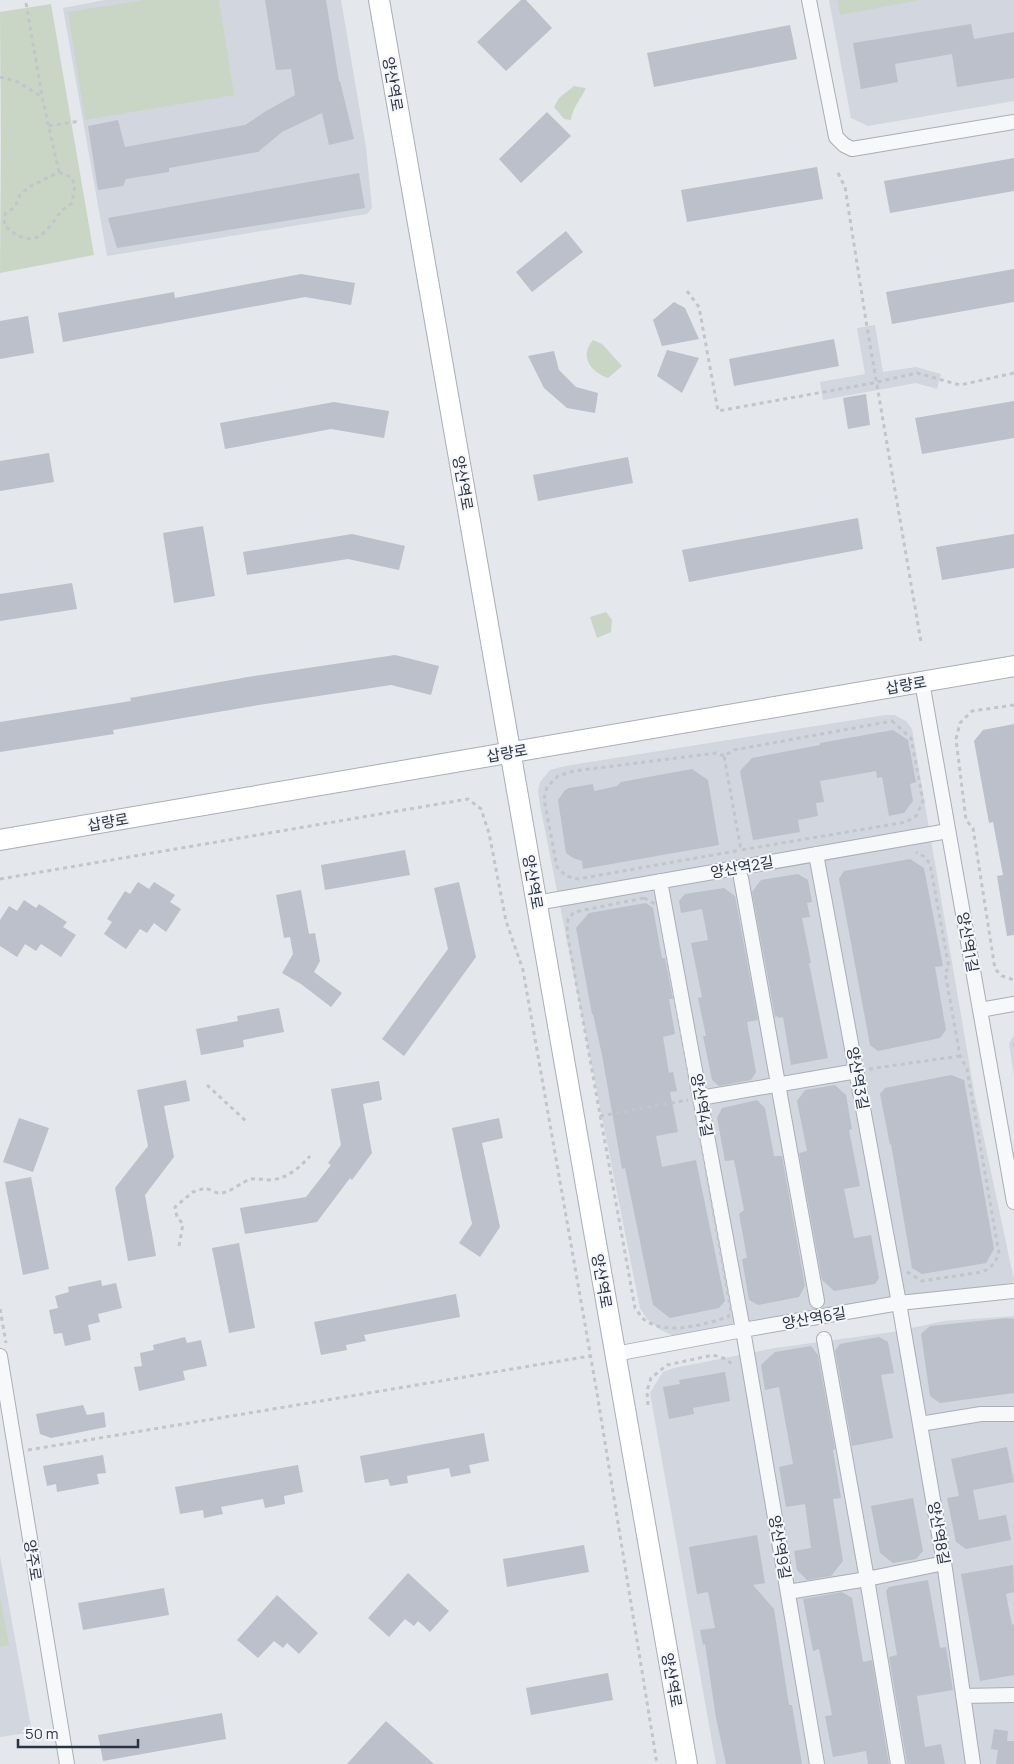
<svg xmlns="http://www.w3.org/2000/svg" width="1014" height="1764" viewBox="0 0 1014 1764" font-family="Manrope,'Noto Sans KR',sans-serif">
	<rect width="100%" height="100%" fill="#e4e7ec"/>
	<path fill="#d2d6de" d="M105,0H341L366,147L372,208L367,214L107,256L63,8Z
		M829,0H1014V101L868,126L851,118Z
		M875,325L883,372L916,367L941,374L937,389L916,383L823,400L820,382L865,374L857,328Z
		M885,715H895L900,718L906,721L912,729L975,1097L1014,1280L1009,1289L678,1338L661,1330L647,1319L640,1308L540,805L538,791L540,782L550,770L565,766Z
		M1014,1035V1077L1009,1043Z
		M1014,1316V1764H716L650,1393L659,1378L663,1372L674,1368L775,1348L893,1332L944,1321Z
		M0,1556L32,1732L0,1737Z"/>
	<path fill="#c9d6c5" d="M144,0H219L234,95L85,120L68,12Z
		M837,0H920L840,15Z
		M51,4L94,255L0,273L1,141L0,12Z
		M574,86L586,88C581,99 572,108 571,120L564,119L554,107L559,98Z
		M593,340L602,344L622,366L608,378C590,372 579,356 593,340Z
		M606,612L612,620L611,632L597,638L590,617Z
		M0,1597L9,1645L0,1647Z"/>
	<path fill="#bbc0ca" d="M265,0H326L339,81H340L354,139L329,145L322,113L282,132L258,152L169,168V172L126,179L123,186L98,190L88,126L118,120L125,147L245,125L266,111L295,95L291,69L276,70Z
		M521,0H526L552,28L506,71L477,42Z
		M971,24L974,39L1014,32V78L957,87L952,54L895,64L898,82L861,89L853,43Z
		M790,25L797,59L654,87L647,53Z
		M547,112L571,136L521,183L499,159Z
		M1014,158V191L890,213L884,181Z
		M817,167L823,199L687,222L681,190Z
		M359,173L365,208L117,248L108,218Z
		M566,231L583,252L532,292L516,272Z
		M1014,269V302L892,324L886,292Z
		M301,274L355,283L351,305L305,297L63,342L58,313L174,292L175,298Z
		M674,302L685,308L699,339L662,346L653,320Z
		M28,316L34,353L0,359V321Z
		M834,339L839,366L734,386L729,359Z
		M667,350L699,358L682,393L657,376Z
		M554,351L559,370L576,387L598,393L595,413L567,408L544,388L528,356Z
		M866,394L870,425L848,429L843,398Z
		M1014,401V438L922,454L915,418Z
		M334,402L389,411L384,438L331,429L225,449L220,423Z
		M49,453L54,482L0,491V461Z
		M628,457L633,483L538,501L533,475Z
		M858,518L863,549L689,582L682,550Z
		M203,526L215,596L174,603L163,533Z
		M352,534L405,546L399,570L348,559L247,575L243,552Z
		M1014,534V568L942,580L936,547Z
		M72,583L77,609L0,621V594Z
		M395,655L439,666L431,695L391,685L253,706L113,730L114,734L0,752V722L131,701L130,698L248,677Z
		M1014,724V935L1007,936L997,876L1003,875L993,822L989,823L974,741L983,730Z
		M893,730L908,740L916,782L910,784L913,801L904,813L889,816L882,777L877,778L876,771L820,781L824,802L816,803L818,816L798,820L800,832L753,840L740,771L752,758L820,745V743Z
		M692,769L708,780L719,845L583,869L582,861L573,858L566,853L558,800L565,790L569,788L593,784L594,791L617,786L621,782Z
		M405,850L410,875L325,890L321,865Z
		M910,859L924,868L943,966L935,967L946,1030L940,1038L878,1051L870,1045L839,879L844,871Z
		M798,874L808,880L812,902L807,903L810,917L802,918L811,963H809L828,1058L791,1065L783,1017L778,1018V1016L775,1017L752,892L761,880Z
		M138,882L149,889L154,882L175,895L170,902L181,909L166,932L154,923L147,933L140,929L126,949L104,934L112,922L107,919L125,891L130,894Z
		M459,882L476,957L404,1056L382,1039L448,949L434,888Z
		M724,888L735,896L758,1020L747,1022L756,1072L751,1080L719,1086L712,1080L703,1036H706L698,998L702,997L691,943L708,940L702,909L681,913L679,901L685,894Z
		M301,890L309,934L315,933L320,961L314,972L342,993L331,1007L301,984L282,973L293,954L290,937L284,938L276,895Z
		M24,900L36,908L39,904L67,922L63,927L76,935L61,957L41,944L36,951L25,944L17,957L0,946V920L9,906L17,911Z
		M646,903L653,908L662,958H665L673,999H669L675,1034L663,1037L669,1073L673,1072L677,1091L670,1092L678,1132L656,1136L662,1167L696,1160L725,1301L719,1308L670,1318L653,1305L625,1168L622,1169L602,1055L593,1014H592L576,928L589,913Z
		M279,1008L284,1032L243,1040L244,1047L201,1055L196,1029L238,1021L237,1016Z
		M951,1075L964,1080L994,1249L986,1263L922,1274L912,1268L891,1144L890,1145L880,1094L885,1088Z
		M186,1080L190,1101L164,1106L174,1157L145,1195L156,1256L128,1261L115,1188L148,1146L137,1090Z
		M379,1081L382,1100L363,1104L372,1153L352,1180L350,1178L317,1222L245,1234L240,1208L306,1197L331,1165L328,1163L341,1145L331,1089Z
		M835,1085L846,1095L852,1129L849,1130L860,1186L844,1189L854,1238L871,1235L879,1278L875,1284L834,1291L822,1280L799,1153L807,1151L797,1101L805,1090Z
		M757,1100L765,1108L774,1156H782L805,1286L799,1297L758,1305L749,1300L742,1259L747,1258L739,1214L744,1210L734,1160L725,1161L717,1118L722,1108Z
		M19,1118L49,1128L33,1172L3,1162Z
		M499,1118L503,1138L482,1143L500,1227L480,1257L459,1243L472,1224L452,1128Z
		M31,1177L49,1269L23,1275L5,1182Z
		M239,1243L255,1328L229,1333L212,1248Z
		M101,1280L102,1286L116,1283L122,1308L98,1314L100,1322L88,1325L91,1340L65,1346L62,1333L54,1334L49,1310L58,1308L55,1296L69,1292L68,1287Z
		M456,1294L460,1317L364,1335L366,1341L346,1345L347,1350L321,1355L314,1322Z
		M1008,1318L1014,1319V1393L940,1403L930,1396L921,1334L930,1326Z
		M185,1337L187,1343L201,1340L207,1366L183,1371L185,1380L139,1391L134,1367L142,1366L140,1353L154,1350L153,1345Z
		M879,1337L888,1342L894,1373L881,1375L893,1438L852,1446L835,1351L840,1344Z
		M811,1346L818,1355L835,1449L833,1450L841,1498L833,1499L843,1561L831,1576L807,1580L797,1570L794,1551L811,1548L805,1504L786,1507L779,1467L793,1464L779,1387L765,1390L761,1365L775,1352Z
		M725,1372L730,1401L693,1408L694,1414L669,1419L663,1387L680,1384L679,1380Z
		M83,1405L87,1415L104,1412L106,1427L51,1438L40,1434L36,1414Z
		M484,1433L489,1461L469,1465L471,1473L451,1477L449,1468L407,1476L408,1483L390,1486L388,1479L365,1483L360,1456Z
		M1007,1447L1014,1482L973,1490L979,1520L1006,1515L1011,1540L966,1549L956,1542L947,1498L959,1496L951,1459Z
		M103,1455L106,1473L97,1474L99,1484L57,1492L56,1484L47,1486L43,1466Z
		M298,1465L303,1492L284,1496L285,1504L265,1508L263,1499L221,1507L223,1514L204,1518L203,1510L180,1514L175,1487Z
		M913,1498L923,1551L916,1559L893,1563L880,1553L871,1506Z
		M757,1535L765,1583L753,1585L774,1609L789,1705H792L802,1764H726L716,1718L705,1644L703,1645L700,1630L715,1628L708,1592L697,1594L689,1547Z
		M584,1545L589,1572L507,1587L503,1559Z
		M1013,1565L1014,1592L1006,1594L1012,1625L1014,1624V1675L980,1681L961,1574Z
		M408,1573L449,1611L430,1632L418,1621L414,1626L405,1619L389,1637L368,1618Z
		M928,1580L940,1648L946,1647L953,1690L917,1696L925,1747L941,1744L945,1764H907L889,1657L897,1655L886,1591L889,1587Z
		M164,1588L169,1615L83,1630L78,1603Z
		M842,1592L852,1598L863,1662L872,1660L889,1764H868L866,1751L833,1757L825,1716L832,1715L819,1649L813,1651L803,1599Z
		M277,1595L318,1633L299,1654L287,1643L283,1648L274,1641L258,1658L237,1640Z
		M608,1673L613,1700L531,1715L526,1688Z
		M222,1713L226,1739L103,1761L98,1735Z
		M386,1721L434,1764H347Z
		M994,1729L1008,1731L1007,1741H1014V1764H996L998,1750L991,1749Z"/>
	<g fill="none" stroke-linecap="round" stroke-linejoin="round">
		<defs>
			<path id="street" d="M809,0L836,137L844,145L852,149L1014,122
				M922,682L1014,1202
				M816,854L899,1303L945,1569L973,1764
				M741,878L817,1301
				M660,881L743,1330L817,1764
				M536,903L948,831
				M980,1010L1014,1004
				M700,1098L857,1071
				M615,1354L743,1330L899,1303L1014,1291
				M0,1356L67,1764
				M920,1424L981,1414H1014
				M788,1592L867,1579L824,1339
				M963,1696L1014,1695
				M898,1764L867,1579L944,1563"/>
			<path id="secondary" d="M379,0L687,1764
				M0,840L1014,666"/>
		</defs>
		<use href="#street" stroke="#a9aeb7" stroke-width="16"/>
		<use href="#secondary" stroke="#a9aeb7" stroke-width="22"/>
		<path stroke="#c2c5cb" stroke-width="3" stroke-dasharray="4 4" stroke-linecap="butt" d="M26,3L42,96
			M0,77L16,81L42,97L59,172
			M49,126L80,121
			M59,172L71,177L75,185L72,203C68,206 63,209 60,213C56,217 54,222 50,226C35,246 20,240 4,225L5,214L15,207L20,195L29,187Z
			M838,173L845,187L867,327L921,642
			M687,291L699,307L718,411L868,384L917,373L960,385L1014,373
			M1014,705L972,711L960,723L956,739L966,820L973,828L995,969L1002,976L1014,980
			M892,721L911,738L923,801L916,816L906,822L741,850L724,756L734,750Z
			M724,756L717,753L574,771L558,776L547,787L544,799L557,867L566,876L578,879L741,850
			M0,879L468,799L481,809L489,833L506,921L523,970L597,1393L657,1764
			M644,898L659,906L731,1311L728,1317C706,1324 666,1336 645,1320C641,1318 638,1311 635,1308L567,932L568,919L574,912Z
			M1013,1045H1014
			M869,1069L960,1056
			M207,1085L247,1122
			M600,1116L688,1100
			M179,1246L183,1224L177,1217L175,1207L193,1192L205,1188C209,1189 215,1193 219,1193C229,1194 241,1182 251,1179C258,1178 264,1180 271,1180C288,1178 299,1168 310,1156
			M907,1272L922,1281L982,1272C992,1268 995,1262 999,1254L967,1069L960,1056L945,972L949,968L930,864L925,857L916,852
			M0,1309L6,1343
			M648,1405L647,1391L651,1378L667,1365L713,1355L726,1359L734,1366
			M28,1450L590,1356"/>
		<use href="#street" stroke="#f7f8fa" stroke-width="14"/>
		<use href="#secondary" stroke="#fff" stroke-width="20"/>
	</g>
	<g text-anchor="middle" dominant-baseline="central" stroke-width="4" stroke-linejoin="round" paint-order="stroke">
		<g font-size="15" fill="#2b3445" stroke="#f4f6f9">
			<text transform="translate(393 84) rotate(80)">양산역로</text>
			<text transform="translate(463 483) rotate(80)">양산역로</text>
			<text transform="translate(906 685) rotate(-10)">삽량로</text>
			<text transform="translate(507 753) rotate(-10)">삽량로</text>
			<text transform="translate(108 822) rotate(-10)">삽량로</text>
			<text transform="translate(742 867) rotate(-10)">양산역2길</text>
			<text transform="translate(533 882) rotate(80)">양산역로</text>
			<text transform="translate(968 942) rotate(80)">양산역1길</text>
			<text transform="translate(858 1078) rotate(80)">양산역3길</text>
			<text transform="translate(702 1105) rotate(80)">양산역4길</text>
			<text transform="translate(602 1281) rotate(80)">양산역로</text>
			<text transform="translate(814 1318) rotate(-10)">양산역6길</text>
			<text transform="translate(939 1533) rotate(80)">양산역8길</text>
			<text transform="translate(780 1547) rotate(80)">양산역9길</text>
			<text transform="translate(33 1560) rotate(81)">양주로</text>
			<text transform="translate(672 1680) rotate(80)">양산역로</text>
		</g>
	</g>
	<path d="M18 1739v8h120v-8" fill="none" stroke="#2b3445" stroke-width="2.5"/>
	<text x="25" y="1739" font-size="15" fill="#2b3445" stroke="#f4f6f9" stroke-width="4" paint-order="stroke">50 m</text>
</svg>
